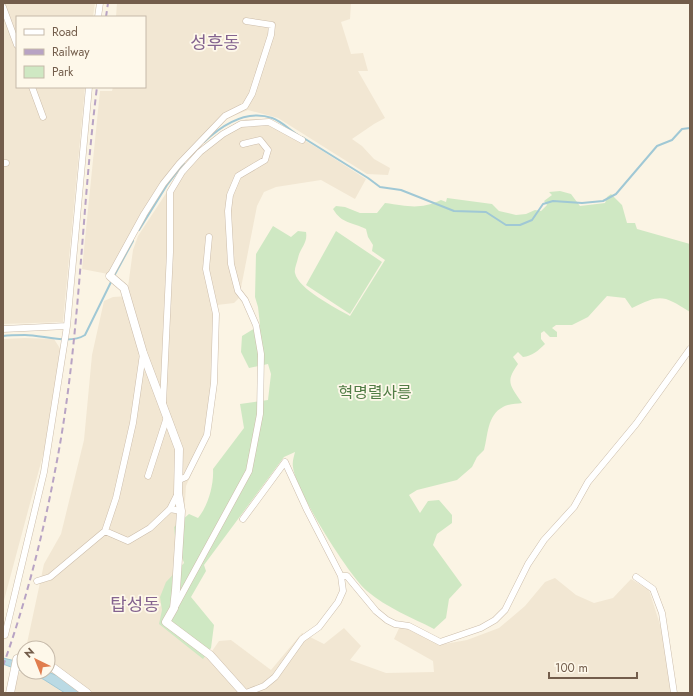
<svg xmlns="http://www.w3.org/2000/svg" width="693" height="696" viewBox="0 0 693 696" font-family="Jost,'Noto Sans KR',sans-serif">
	<rect width="100%" height="100%" fill="#fbf4e4"/>
	<path fill="#f2e7d3" d="M3,3H95L93,17H17V87H85L63,322L3,324Z
		M117,3H351L350,19L341,22L351,54L363,53L368,71H358L385,118L374,124L352,139L362,146L374,159L390,168L388,175L367,174L278,118L248,110L223,120L202,141L199,139L177,163L108,274L82,269L100,91H112L113,87H145V17H116Z
		M246,119H268L321,150L366,179L355,199L321,180L276,187L264,192L257,206L239,298L234,303L217,305L208,436L186,486L179,594L208,657L219,641L231,640L271,670L302,633L324,644L344,628L361,646L350,660L386,673L434,672L433,661L394,639L401,624L439,645L467,640L499,628L525,606L545,582L555,578L576,595L594,603L613,598L631,579L649,590L662,631L672,693H82L58,676L48,672V648H26L44,564L61,534L84,440L92,355L104,301L113,297L129,296L128,287L133,250L138,236L182,169L224,130Z
		M25,338L54,339L61,350L47,440L3,604V339Z
		M20,671L43,679L65,693H12Z"/>
	<path fill="#cfe8c3" d="M560,191L571,194L580,206L605,203L607,197L611,194L622,205L627,223H635L637,229L690,244V312C663,295 661,294 632,308L625,298L607,296L588,317L572,325H556L552,328L557,332V337H550L544,331L541,333V339L545,344C538,351 532,356 523,357L518,352L513,357L518,364C505,382 510,385 522,403C516,404 507,404 503,407C487,415 488,436 484,450L477,457L472,467L457,480L417,490L409,495L420,513L428,501L439,500L452,515V523L437,534L433,545L462,585L449,599L446,618L434,629C411,617 387,608 367,591C349,576 295,490 293,467C292,462 294,456 295,452L284,457L204,565L206,571L191,597L214,625L211,648L203,659L159,624L162,610L160,597L166,582L184,563L175,537L174,527L189,514L198,518C208,506 214,485 213,469L244,428L240,404L268,400L271,374L268,364L249,368L241,352L242,336L260,325L258,307L255,297L256,254L273,226L291,237L298,231L306,232C308,243 300,248 298,258C297,263 294,269 295,273C298,289 336,308 350,316L385,260L372,251L373,245L368,237L366,229C352,222 342,224 333,209L336,206L345,207L360,213H377L385,203C408,206 419,210 441,200L446,202L447,198L492,204L499,211L516,215L526,214L535,210L541,211L547,205L544,201L552,195L549,192Z
		M336,231L382,262L350,314L306,285Z"/>
	<path fill="#badae4" stroke="#a0c8d5" d="M3,658L24,663V672L3,664Z
		M24,672H48L58,676L82,693H65L43,679Z"/>
	<g fill="none" stroke-linecap="round" stroke-linejoin="round">
		<path stroke="#a0c8d5" stroke-width="2" d="M302,137L368,178L380,187L401,190L454,211L486,212L506,225H520L532,220L543,204L553,201L582,203L603,201L616,194L657,146L672,140L682,129L690,128
			M204,142C222,125 246,109 272,118C281,121 290,130 298,135
			M139,230L167,185L184,163
			M114,276L133,241
			M3,336C10,335 18,335 25,335C43,335 69,345 85,335L112,280"/>
		<defs>
			<path id="minor" d="M3,7L17,45
				M98,17L100,3
				M32,87L43,117
				M3,163H6
				M110,276L144,214L163,184L179,164L225,116L245,106L252,94L271,35L272,25L246,21
				M3,329L67,326L89,87
				M163,403L170,252V192L182,172L200,152L223,134L241,124L269,122L302,140
				M148,476L167,417
				M179,480L186,477L207,435L214,383L216,314L206,269L209,237
				M178,493L170,509L181,511
				M243,519L285,462L307,510L341,576L343,591L338,602L319,627L302,639L275,677L264,686L246,693
				M105,531L128,541L150,528L170,509
				M341,576H347L376,611L387,620L395,624L409,626L440,642L481,628L495,620L505,610L528,564L544,540L574,507L588,482L636,424L690,349
				M636,577L653,589L662,613L674,693
				M37,581L50,577L105,531L116,498L133,423L143,354
				M176,605L249,471L260,414L261,354L256,325L245,300L238,291L231,264L228,211L230,195L238,176L265,160L268,150L260,140L243,144
				M5,635L44,472L67,326"/>
			<path id="tertiary" d="M110,276L124,288L143,353L179,449L178,493L181,511L176,590L174,608L166,622L210,655L244,693
				M48,664L87,693
				M10,693L17,659L24,656"/>
		</defs>
		<use href="#minor" stroke="#ccbdab" stroke-width="7"/>
		<use href="#tertiary" stroke="#ccbdab" stroke-width="9"/>
		<use href="#minor" stroke="#fff" stroke-width="6"/>
		<use href="#tertiary" stroke="#fff" stroke-width="8"/>
		<path stroke="#b8a3c4" stroke-width="2" stroke-dasharray="6 4" stroke-linecap="butt" d="M106,17L108,3
			M3,666C25,605 43,535 55,471C80,346 81,214 97,87"/>
	</g>
	<g text-anchor="middle" dominant-baseline="central" stroke-width="3.5" stroke-linejoin="round" paint-order="stroke">
		<g font-size="16" fill="#527d46" stroke="#fef8ea">
			<text x="375" y="392">혁명렬사릉</text>
		</g>
		<g font-size="18" fill="#84638f" stroke="#fef8ea">
			<text x="215" y="43">성후동</text>
			<text x="135" y="605">탑성동</text>
		</g>
	</g>
	<rect width="693" height="696" fill="none" stroke="#735d4b" stroke-width="8"/>
	<rect x="16" y="16" width="130" height="72" fill="#fef8ea" stroke="#c6baaa"/>
	<rect x="24" y="29" width="20" height="6" fill="#ffffff" stroke="#c6baaa"/>
	<text x="52" y="36" font-size="12" fill="#735d4b">Road</text>
	<rect x="24" y="49" width="20" height="6" fill="#b8a3c4" stroke="#c6baaa"/>
	<text x="52" y="56" font-size="12" fill="#735d4b">Railway</text>
	<rect x="24" y="66" width="20" height="12" fill="#cfe8c3" stroke="#c6baaa"/>
	<text x="52" y="76" font-size="12" fill="#735d4b">Park</text>
	<g transform="translate(36 660) rotate(317)"><circle r="19" fill="#fef8ea" stroke="#c6baaa"/>
	<path d="M0-3L7 15L0 10L-7 15Z" fill="#e07d4e"/>
	<text y="-6" font-size="11" font-weight="bold" text-anchor="middle" fill="#735d4b">N</text>
	</g>
	<path d="M549 672v6h88v-6" fill="none" stroke="#735d4b" stroke-width="2"/>
	<text x="555" y="672" font-size="12" fill="#735d4b" stroke="#fef8ea" stroke-width="3" paint-order="stroke">100 m</text>
</svg>
